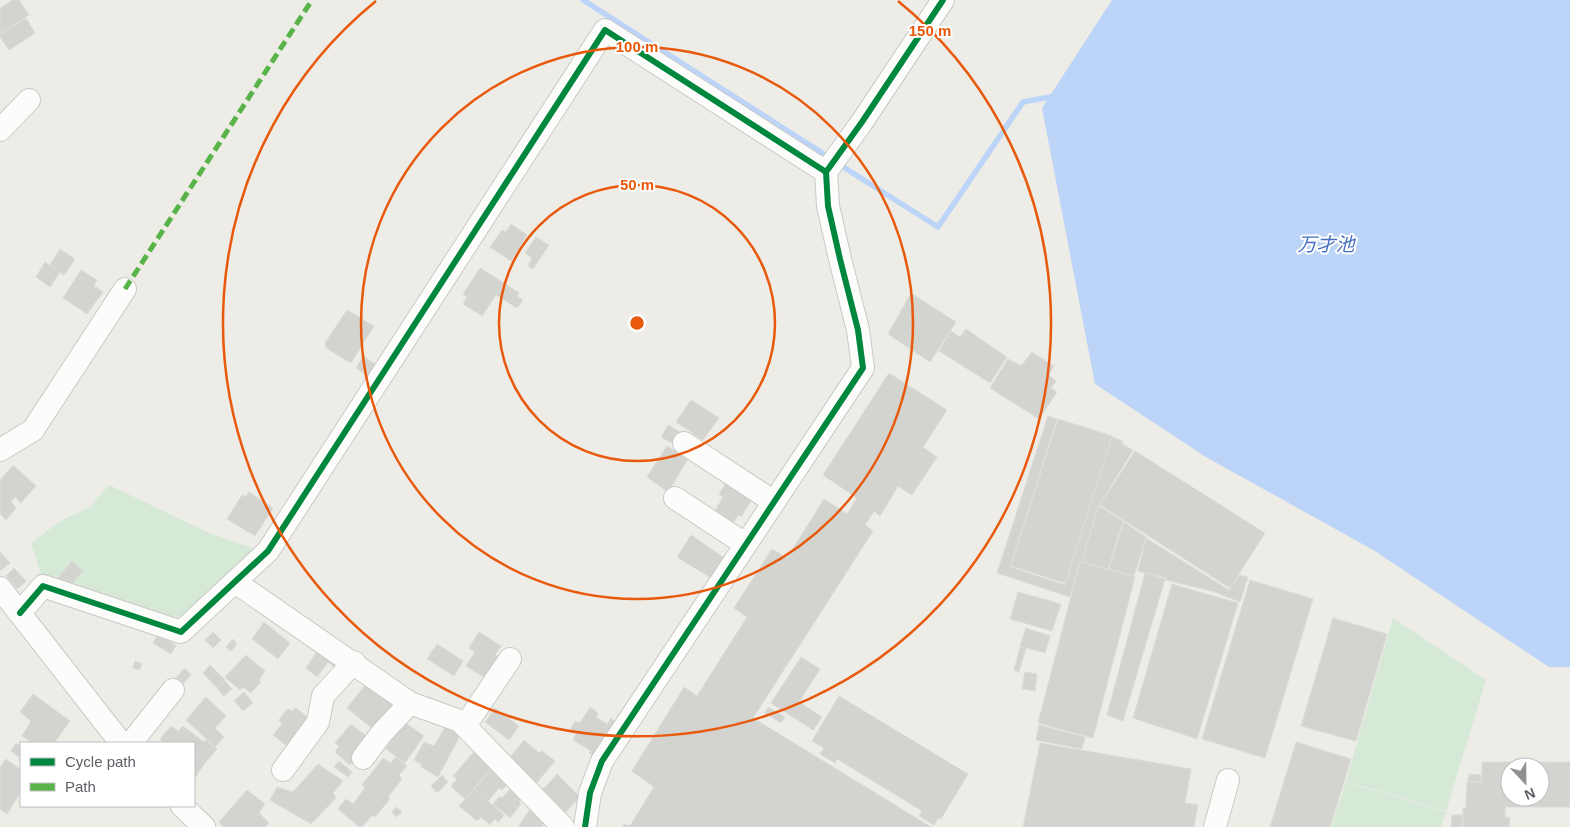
<svg xmlns="http://www.w3.org/2000/svg" width="1570" height="827" viewBox="0 0 1570 827" font-family="Helvetica,'Noto Sans JP',sans-serif">
	<rect width="100%" height="100%" fill="#edece7"/>
	<path fill="#d5e9d6" d="M109,485L209,533L252,548V561L188,616L162,619L42,577L31,543L62,520L90,507Z
		M1393,618L1486,680L1446,811L1346,781Z
		M1346,782L1446,812L1441,827H1331Z"/>
	<path fill="#bbd4f7" d="M1112,0H1570V667H1549L1375,551L1206,457L1095,384L1042,108Z"/>
	<g fill="none" stroke-linecap="round" stroke-linejoin="round">
		<path stroke="#bbd4f7" stroke-width="5.5" d="M583,0L830,158
			M837,163L938,227L1023,102L1055,96"/>
	</g>
	<path fill="#d3d3d0" stroke="#dcdbd6" fill-rule="evenodd" d="M13,0H19L29,15L0,34V8Z
		M26,18L35,33L9,50L0,37V34Z
		M511,224L527,235L511,261L490,247L502,230L506,232Z
		M536,237L549,245L533,269L528,266L532,258L525,253Z
		M60,249L75,259L64,275L50,265Z
		M45,262L60,272L50,287L36,277Z
		M480,268L504,283L482,316L463,304L467,297L463,294Z
		M81,270L97,280L94,286L103,292L87,314L63,298Z
		M504,283L519,293L517,296L523,300L517,308L496,295Z
		M911,293L956,322L930,362L888,334Z
		M347,310L374,326L351,363L326,348L325,343Z
		M966,329L1007,357L990,383L939,351L951,331L960,337Z
		M1032,352L1054,366L1049,375L1056,381L1051,388L1057,392L1039,419L990,388L1008,359L1021,366Z
		M363,356L378,366L371,378L356,368Z
		M889,373L947,410L923,447L937,457L912,495L898,486L880,516L874,511L865,525L873,531L753,718L931,827H622L624,824L630,826L654,787L632,771L684,687L697,696L747,617L734,608L772,549L787,558L824,499L847,514L857,498L823,475Z
		M691,400L719,418L703,440L676,422Z
		M1048,416L1057,419L1010,567L1065,585L1112,437L1123,441L1122,444L1133,450L1098,507L1081,562L1079,563L1070,597L997,573Z
		M1058,419L1112,436L1065,583L1011,566Z
		M668,425L682,433L675,445L661,437Z
		M667,446L688,459L668,492L647,477Z
		M1135,451L1265,533L1230,588L1100,505Z
		M13,465L36,486L21,503L15,497L11,502L16,508L6,520L0,514V480Z
		M727,482L753,498L741,517L739,515L733,522L715,511L723,497L719,494Z
		M249,492L273,508L255,536L227,519L242,495L246,496Z
		M1099,506L1123,521L1108,569L1081,562Z
		M1124,522L1146,537L1134,576L1109,569Z
		M691,535L724,558L711,578L677,557Z
		M1146,538L1229,590L1240,575L1248,577L1240,602L1215,592L1166,580L1167,578L1138,571Z
		M0,552L10,563L0,571Z
		M72,561L83,571L69,587L58,578Z
		M1080,562L1135,577L1093,738L1038,723Z
		M14,568L26,581L18,589L6,576Z
		M1145,573L1165,579L1123,721L1107,715Z
		M1250,580L1313,599L1265,758L1202,739Z
		M1172,584L1238,603L1197,739L1133,718Z
		M1018,592L1061,604L1052,631L1010,619Z
		M1333,618L1387,634L1356,741L1301,726Z
		M264,622L290,643L278,659L252,639Z
		M1026,628L1050,636L1045,653L1020,646Z
		M213,632L221,640L213,648L205,640Z
		M479,632L501,646L495,655L500,658L490,681L466,666L475,652L469,648Z
		M158,635L176,645L171,654L153,643Z
		M233,639L237,644L231,651L226,647Z
		M322,644L341,656L334,667L328,662L317,677L306,668Z
		M437,644L463,661L454,676L427,659Z
		M1020,647L1026,648L1019,672L1014,670Z
		M246,655L265,671L259,680L261,682L251,693L243,687L240,690L225,677Z
		M801,657L820,669L799,702L822,717L813,730L771,703Z
		M135,661L142,664L139,670L133,668Z
		M210,665L225,680L217,688L203,673Z
		M185,668L191,675L179,688L173,681Z
		M1025,672L1037,674L1035,691L1022,689Z
		M369,680L399,700L374,730L347,708Z
		M225,681L232,689L224,696L217,689Z
		M244,692L253,703L243,711L234,701Z
		M33,694L70,721L54,743H32L22,736L31,721L20,712Z
		M839,696L968,774L941,819L938,818L934,825L919,816L922,811L837,759L835,763L820,754L824,748L812,741Z
		M206,697L226,716L215,728L224,737L215,747L186,720Z
		M590,707L598,713L596,717L607,724L611,718L619,725L598,758L589,753L591,751L573,740L576,734L570,730L575,721L580,723Z
		M768,707L785,717L781,723L765,713Z
		M296,708L311,720L291,749L273,735L282,724L279,720L287,709L292,711Z
		M495,708L519,726L509,740L485,722Z
		M404,722L424,736L405,763L386,749Z
		M351,724L370,739L350,765L335,752L339,746L335,743Z
		M446,725L461,734L438,777L421,767L422,764L414,760L424,742L434,746Z
		M1039,725L1085,737L1082,749L1036,740Z
		M171,726L178,731L183,726L204,742L206,740L217,749L205,763L194,754V743H161L162,742L160,739Z
		M524,740L539,753L542,751L555,761L534,786L507,761Z
		M1296,742L1351,759L1330,827H1270Z
		M16,743L21,747V754L19,757L11,751Z
		M1040,743L1191,769L1185,803L1198,805L1194,827H1023Z
		M478,747L495,764L465,799L451,786L457,779L453,776Z
		M194,754L205,763L194,779Z
		M396,757L407,766L399,775L402,779L388,797L390,799L375,817L372,815L362,827H359L338,809L346,799L353,804L365,788L362,785L383,758L391,763Z
		M6,759L21,770V792L7,814L0,809V767Z
		M339,761L352,772L348,777L334,767Z
		M1483,762H1570V807H1505V817L1510,818L1509,827H1463V808H1466L1467,782H1482V763ZM1510,767H1540V797H1510Z
		M318,764L343,781L333,793L336,798L311,824L270,800L277,787L293,792Z
		M494,766L511,780L502,790L499,788L488,801L475,789Z
		M557,774L580,797L563,815L540,793Z
		M1469,774L1481,775V782L1468,781Z
		M442,775L448,782L437,793L431,786Z
		M512,787L523,796L519,802L521,804L510,818L493,804L500,796L502,798Z
		M474,789L504,815L499,822L495,819L490,825L481,817L477,821L459,806Z
		M247,790L265,804L259,813L269,823L265,827H224L219,822Z
		M396,807L402,812L396,817L392,812Z
		M530,809L546,820L542,827H518Z
		M1452,815H1462V827H1451Z"/>
	<g fill="none" stroke-linecap="round" stroke-linejoin="round">
		<defs>
			<path id="minor" d="M0,130L29,100
				M684,443L774,502
				M0,450L33,430L125,289
				M675,498L745,544
				M235,582L410,703L460,721L563,827
				M0,588L121,743
				M20,613L43,586L181,632L268,551L605,30L826,172
				M465,726L510,659
				M131,743L173,690
				M363,758L381,734L410,703
				M283,770L318,722L323,696L354,662
				M182,806L204,827
				M585,827L590,793L602,761L863,368L858,330L840,259L828,206L826,172L862,122L943,0
				M1215,827L1228,780"/>
		</defs>
		<use href="#minor" stroke="#cac9c9" stroke-width="24"/>
		<use href="#minor" stroke="#fcfcfb" stroke-width="22"/>
		<path stroke="#58b448" stroke-width="5" stroke-dasharray="10 5" stroke-linecap="butt" d="M125,289L312,0"/>
		<defs>
			<path id="cycleway" d="M20,613L43,586L181,632L268,551L605,30L826,172
				M585,827L590,793L602,761L863,368L858,330L840,259L828,206L826,172L862,122L943,0"/>
		</defs>
		<use href="#cycleway" stroke="#fff" stroke-width="9"/>
		<use href="#cycleway" stroke="#00873e" stroke-width="6"/>
	</g>
	<g fill="none" stroke="#e8590c" stroke-width="2.5">
		<circle cx="637" cy="323" r="138"/>
		<circle cx="637" cy="323" r="276"/>
		<path d="M898 1A414 414 0 1 1 376 1"/>
	</g>
	<g text-anchor="middle" dominant-baseline="central" stroke-width="4" stroke-linejoin="round" paint-order="stroke">
		<g font-size="19" font-style="italic" fill="#4870c2" stroke="#fff">
			<text x="1326" y="244">万才池</text>
		</g>
	</g>
	<circle cx="637" cy="323" r="8" fill="#e8590c" stroke="#fff" stroke-width="2.5"/>
	<g font-size="15" text-anchor="middle" font-weight="bold" fill="#e8590c" stroke="#fff" stroke-width="4" stroke-linejoin="round" paint-order="stroke">
		<text x="930" y="36">150 m</text>
		<text x="637" y="52">100 m</text>
		<text x="637" y="190">50 m</text>
	</g>
	<rect x="20" y="742" width="175" height="65" fill="#ffffff" stroke="#bebfc1"/>
	<rect x="30" y="758" width="25" height="8" fill="#00873e" stroke="#bebfc1"/>
	<text x="65" y="767" font-size="15" fill="#5d5f65">Cycle path</text>
	<rect x="30" y="783" width="25" height="8" fill="#58b448" stroke="#bebfc1"/>
	<text x="65" y="792" font-size="15" fill="#5d5f65">Path</text>
	<g transform="translate(1525 782) rotate(158)"><circle r="24" fill="#ffffff" stroke="#bebfc1"/>
	<path d="M0-4L9 19L0 12L-9 19Z" fill="#8f9092"/>
	<text y="-8" font-size="14" font-weight="bold" text-anchor="middle" fill="#5d5f65">N</text>
	</g>
</svg>
